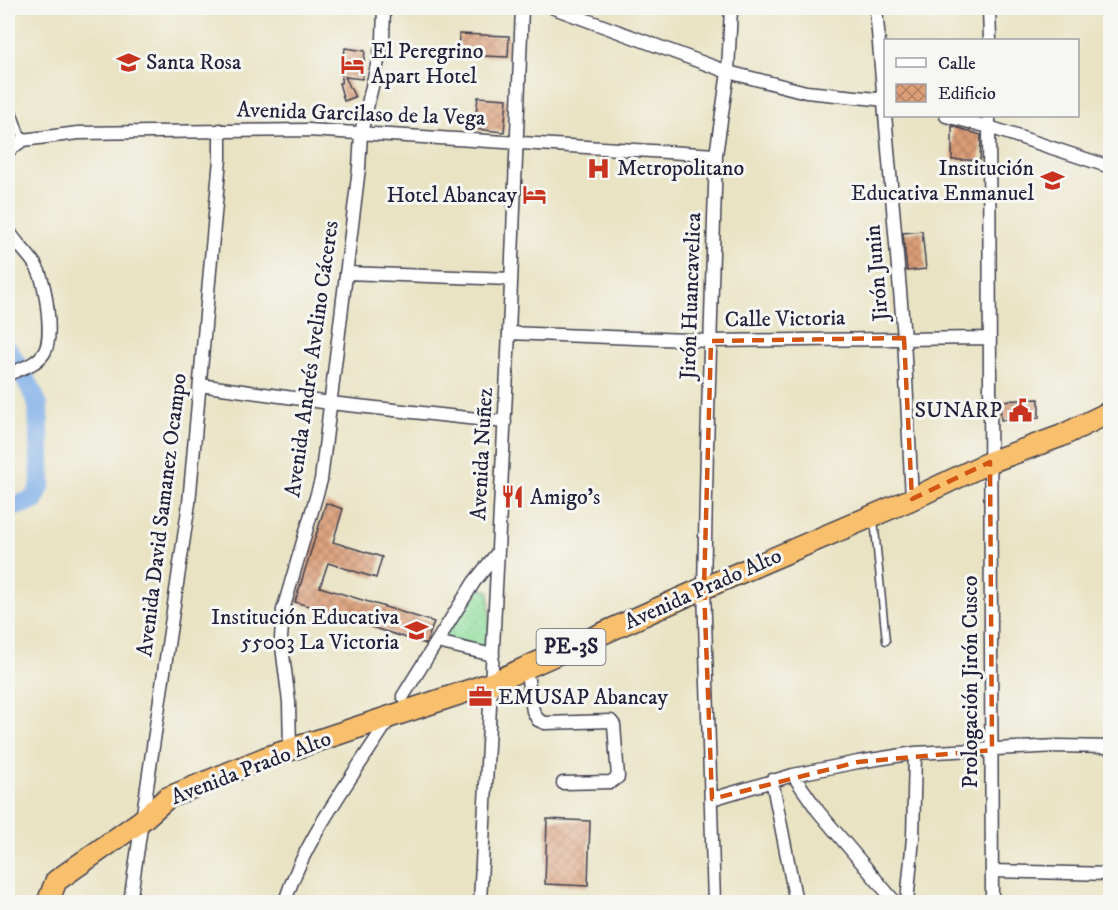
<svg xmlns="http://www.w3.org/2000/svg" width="1118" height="910" viewBox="0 0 1118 910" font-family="'IM FELL DW Pica',serif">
	<defs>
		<pattern id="park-dots" width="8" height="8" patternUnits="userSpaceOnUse" patternTransform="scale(1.5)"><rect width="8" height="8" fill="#8ede9c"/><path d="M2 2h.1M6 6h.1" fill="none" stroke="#7abe87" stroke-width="1.8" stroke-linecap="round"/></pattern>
		<pattern id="building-cross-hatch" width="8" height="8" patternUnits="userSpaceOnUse" patternTransform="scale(1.5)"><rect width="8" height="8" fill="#dc9e77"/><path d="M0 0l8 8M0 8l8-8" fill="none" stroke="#b28063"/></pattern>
	</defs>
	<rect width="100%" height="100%" fill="#f6f6f2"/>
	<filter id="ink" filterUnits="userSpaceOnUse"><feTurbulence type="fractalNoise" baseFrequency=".0167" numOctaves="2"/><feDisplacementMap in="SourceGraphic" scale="12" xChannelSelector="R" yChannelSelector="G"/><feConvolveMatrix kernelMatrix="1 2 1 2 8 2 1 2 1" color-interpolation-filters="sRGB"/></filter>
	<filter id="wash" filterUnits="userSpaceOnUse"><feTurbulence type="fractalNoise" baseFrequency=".008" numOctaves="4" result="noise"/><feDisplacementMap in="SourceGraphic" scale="24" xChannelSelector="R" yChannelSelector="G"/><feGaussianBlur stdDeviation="1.35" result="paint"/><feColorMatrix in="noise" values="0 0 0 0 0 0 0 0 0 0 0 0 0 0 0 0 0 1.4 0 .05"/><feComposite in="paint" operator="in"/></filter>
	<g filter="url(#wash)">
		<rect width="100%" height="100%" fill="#e9e3c3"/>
		<path fill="url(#park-dots)" stroke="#58806c" stroke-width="1.5" d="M476,587L489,591L491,650L443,639Z"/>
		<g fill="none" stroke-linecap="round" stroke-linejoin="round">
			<path stroke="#7eade8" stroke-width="20" d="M8,350L30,387L38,405L41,484L34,500L8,508"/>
		</g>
		<g id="blocks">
			<path fill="url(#building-cross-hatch)" d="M459,34L509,36L508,57L458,55Z
				M345,48L365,51L362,79L345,77L355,97L344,101L339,83H341Z
				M478,97L507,99L504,132L474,129Z
				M952,126L981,135L980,160H952Z
				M922,231L926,269L907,271L903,233Z
				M1039,399V418L1001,420L1000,401Z
				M326,503L343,509L333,542L382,557L376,578L328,563L320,587L434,622L426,644L326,613V611L295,602Z
				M547,819L590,821L588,886L545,884Z"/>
		</g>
	</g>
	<g filter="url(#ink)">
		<use href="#blocks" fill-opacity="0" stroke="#403f4f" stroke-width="1.5"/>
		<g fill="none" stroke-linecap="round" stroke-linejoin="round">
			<defs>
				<path id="service" d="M8,97L23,140
					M874,519L886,641"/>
				<path id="minor" d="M554,8L728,72L806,92L886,100
					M876,8L904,338L912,499
					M989,8L990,40
					M946,116L989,127L1110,167
					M989,116L992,902
					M8,151L23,140L78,133L308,130L716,155
					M8,229C15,243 28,253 36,266C46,282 54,338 44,353C36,365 20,369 8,374
					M346,273L511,279
					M509,333L711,341L989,338
					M200,385L330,403L505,422
					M437,642L493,655
					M526,668L533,711L538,720L545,723L611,721L614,725L618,777L611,782L563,783
					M403,696L474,582L498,552
					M290,750L289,702L281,639L283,610L321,480L359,168L361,133L383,40L384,8
					M793,775L818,811L895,902
					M772,780L796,902
					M712,799L793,775L858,762L915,753L1058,746L1110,747
					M992,871L1110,874
					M130,902L189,503L220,159V130
					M285,902C303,841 355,773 390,718
					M480,902L509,333L522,8
					M714,902L704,588L707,447L716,155L728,72L731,8
					M907,902L913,838L915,753"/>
				<path id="trunk" d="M48,902L56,881L141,821L167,798L265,758L492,683L704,588L912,499L990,462L1061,436L1110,412"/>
			</defs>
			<use href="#service" stroke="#403f4f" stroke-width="9"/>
			<use href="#minor" stroke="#403f4f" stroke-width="15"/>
			<use href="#trunk" stroke="#403f4f" stroke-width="24"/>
			<use href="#service" stroke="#fff" stroke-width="6"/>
			<use href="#minor" stroke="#fff" stroke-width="12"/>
			<use href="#trunk" stroke="#f8bf6c" stroke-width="21"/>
		</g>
	</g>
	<path fill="none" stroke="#d45411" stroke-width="4.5" stroke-dasharray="12 8" stroke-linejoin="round" d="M904,338L912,499L990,462L992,750L858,762L712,799L704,588L711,341Z"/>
	<defs>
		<symbol id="school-bare" viewBox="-9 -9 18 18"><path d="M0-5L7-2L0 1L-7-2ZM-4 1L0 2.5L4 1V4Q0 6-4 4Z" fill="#c8321e" stroke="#f6f6f2" stroke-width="2.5" paint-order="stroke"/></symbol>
		<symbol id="hotel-bare" viewBox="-9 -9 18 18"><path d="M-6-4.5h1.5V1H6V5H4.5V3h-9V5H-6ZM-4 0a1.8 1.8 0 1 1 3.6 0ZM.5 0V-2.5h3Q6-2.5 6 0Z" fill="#c8321e" stroke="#f6f6f2" stroke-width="2.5" paint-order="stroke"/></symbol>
		<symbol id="hospital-bare" viewBox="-9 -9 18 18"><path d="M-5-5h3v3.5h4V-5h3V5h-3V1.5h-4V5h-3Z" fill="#c8321e" stroke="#f6f6f2" stroke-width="2.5" paint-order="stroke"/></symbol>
		<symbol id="civic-bare" viewBox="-9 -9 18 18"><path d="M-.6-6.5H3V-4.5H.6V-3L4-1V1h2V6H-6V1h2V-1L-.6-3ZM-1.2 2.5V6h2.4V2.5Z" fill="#c8321e" stroke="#f6f6f2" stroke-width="2.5" paint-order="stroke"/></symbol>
		<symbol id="restaurant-bare" viewBox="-9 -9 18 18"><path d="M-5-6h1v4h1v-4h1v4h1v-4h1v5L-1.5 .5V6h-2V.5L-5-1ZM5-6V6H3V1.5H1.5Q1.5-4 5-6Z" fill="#c8321e" stroke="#f6f6f2" stroke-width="2.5" paint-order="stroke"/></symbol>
		<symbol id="office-bare" viewBox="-9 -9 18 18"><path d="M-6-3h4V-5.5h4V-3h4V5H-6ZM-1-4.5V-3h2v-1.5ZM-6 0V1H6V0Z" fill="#c8321e" stroke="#f6f6f2" stroke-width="2.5" paint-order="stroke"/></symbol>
	</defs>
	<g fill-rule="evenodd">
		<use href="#school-bare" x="112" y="46" width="33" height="33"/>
		<use href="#hotel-bare" x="336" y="48" width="33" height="33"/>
		<use href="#hospital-bare" x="582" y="152" width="33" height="33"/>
		<use href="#school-bare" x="1036" y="164" width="33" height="33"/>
		<use href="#hotel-bare" x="518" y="178" width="33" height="33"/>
		<use href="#civic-bare" x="1004" y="394" width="33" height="33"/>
		<use href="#restaurant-bare" x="496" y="480" width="33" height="33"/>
		<use href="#school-bare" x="400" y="614" width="33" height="33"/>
		<use href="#office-bare" x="464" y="680" width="33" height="33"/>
	</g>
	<g text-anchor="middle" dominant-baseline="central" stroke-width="6" stroke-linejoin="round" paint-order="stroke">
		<rect fill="#f6f6f2" stroke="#626272" stroke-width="1.5" x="536.5" y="629" width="69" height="36" rx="4.5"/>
		<g font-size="21" font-weight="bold" fill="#22223b">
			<text x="571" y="647">PE-3S</text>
		</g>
		<g font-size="22" fill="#22223b" stroke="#f6f6f2" text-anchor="start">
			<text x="371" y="51">El Peregrino<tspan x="371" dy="25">Apart Hotel</tspan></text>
			<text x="146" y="62">Santa Rosa</text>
			<text x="617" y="168">Metropolitano</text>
			<text x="1034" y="168" text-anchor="end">Institución<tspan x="1034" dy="25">Educativa Enmanuel</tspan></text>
			<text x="517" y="195" text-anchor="end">Hotel Abancay</text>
			<text x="1002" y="410" text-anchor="end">SUNARP</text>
			<text x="530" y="497">Amigo's</text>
			<text x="399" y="617" text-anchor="end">Institución Educativa<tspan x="399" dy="25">55003 La Victoria</tspan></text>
			<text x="498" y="697">EMUSAP Abancay</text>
		</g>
		<g font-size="22" fill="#22223b" stroke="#f6f6f2">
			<text transform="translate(361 114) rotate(2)">Avenida Garcilaso de la Vega</text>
			<text transform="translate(877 273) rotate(-95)">Jirón Junin</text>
			<text transform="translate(691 296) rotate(-88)">Jirón Huancavelica</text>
			<text transform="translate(785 319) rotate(-1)">Calle Victoria</text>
			<text transform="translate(312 359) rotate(-82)">Avenida Andrés Avelino Cáceres</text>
			<text transform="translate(482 454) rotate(-87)">Avenida Nuñez</text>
			<text transform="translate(162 515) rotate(-83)">Avenida David Samanez Ocampo</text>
			<text transform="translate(703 589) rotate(-24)">Avenida Prado Alto</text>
			<text transform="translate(970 682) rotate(-90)">Prologación Jirón Cusco</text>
			<text transform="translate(251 768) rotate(-21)">Avenida Prado Alto</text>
		</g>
	</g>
	<rect width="1118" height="910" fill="none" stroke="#f6f6f2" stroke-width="30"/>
	<rect x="884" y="39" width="195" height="78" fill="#f6f6f2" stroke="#a1a1a9" stroke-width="1.5"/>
	<rect x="896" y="58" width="30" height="9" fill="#ffffff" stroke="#a1a1a9" stroke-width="1.5"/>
	<text x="938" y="69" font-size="18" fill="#22223b">Calle</text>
	<rect x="896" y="84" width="30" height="18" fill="url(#building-cross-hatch)" stroke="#a1a1a9" stroke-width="1.5"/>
	<text x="938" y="99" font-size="18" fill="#22223b">Edificio</text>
</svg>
